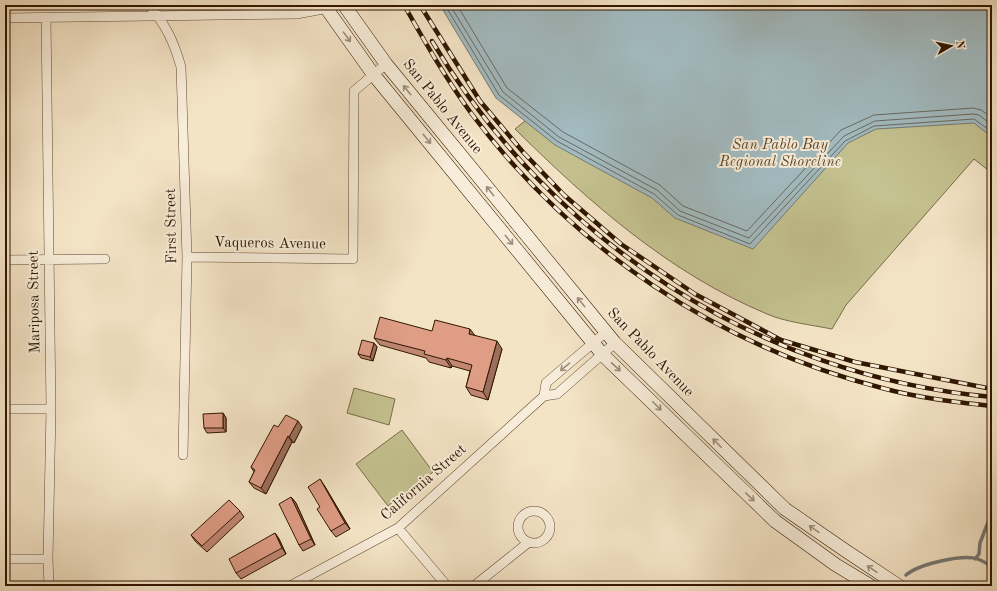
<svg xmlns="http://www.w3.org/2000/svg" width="997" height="591" viewBox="0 0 997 591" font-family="'Old Standard TT',serif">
	<rect width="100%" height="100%" fill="#f4e4c6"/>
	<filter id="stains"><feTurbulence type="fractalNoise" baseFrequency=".005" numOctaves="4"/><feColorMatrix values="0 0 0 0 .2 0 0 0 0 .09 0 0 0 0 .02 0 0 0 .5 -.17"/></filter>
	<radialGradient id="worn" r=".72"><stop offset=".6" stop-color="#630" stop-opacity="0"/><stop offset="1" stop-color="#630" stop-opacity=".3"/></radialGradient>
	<path fill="#c4c290" stroke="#7a6c48" d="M992,5V173L974,159L846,305L832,329C812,325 785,322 767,314C669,273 590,203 515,129L525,121Z
		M354,388L395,399L389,425L347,413Z
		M402,430L433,472L388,506L356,464Z"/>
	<path fill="#a2bbc1" stroke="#757974" d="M440,5H992V137L974,123L876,129L848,143L753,249L675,218L652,198L555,145L496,98Z"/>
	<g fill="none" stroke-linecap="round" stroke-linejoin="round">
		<path stroke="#6a6960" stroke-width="1" d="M445,5L499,95L557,141L654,194L678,215L750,244L845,141L874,126L974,119L992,132
			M450,5L503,92L559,137L657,190L680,211L749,238L844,136L875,121L973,114L979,115L992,125
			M457,5L507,88L563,132L660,185L683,206L747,231L841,130L874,115L973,108L981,110L992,118"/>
		<path stroke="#757974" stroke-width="3.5" d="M975,559L979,554L980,543L992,512
			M906,575C919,564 962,554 978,559C983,561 988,564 992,567"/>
		<defs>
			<path id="street" d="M149,5C166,25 174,42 181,67L187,257L183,455
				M46,17L51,409L48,559L49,586
				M5,18L298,14C309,11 323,11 333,5
				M187,257L353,259L354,91L386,64
				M5,260L105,259
				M544,396L546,383L606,332
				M5,409H51
				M518 527a16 16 0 1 1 32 0a16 16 0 1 1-32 0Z
				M398,528L447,586
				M5,559H48
				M290,586L398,528L544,396L557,394L615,343
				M474,586L529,542"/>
			<path id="secondary" d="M324,5L373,74L603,355L775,521L836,565L871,586
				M344,5L386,64L615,343L785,509L846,551L899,586"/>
		</defs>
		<use href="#street" stroke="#624a32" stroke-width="10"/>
		<use href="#secondary" stroke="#311700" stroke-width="14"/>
		<use href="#street" stroke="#f8edda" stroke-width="9"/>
		<use href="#secondary" stroke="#f8edda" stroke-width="13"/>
		<defs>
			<path id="rail" d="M404,5C425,42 446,79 471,113C572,248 718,346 882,388C918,398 955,402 992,406
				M420,5L480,101L523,152L564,195L621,244L695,294L781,340L855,362L992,389
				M432,41C551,241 759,376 992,397"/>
		</defs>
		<use href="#rail" stroke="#311700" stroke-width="4.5"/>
		<use href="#rail" stroke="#f8edda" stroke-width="3" stroke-dasharray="9" stroke-linecap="butt"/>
	</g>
	<path fill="#c08773" stroke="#311700" d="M474,335L502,349L488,400L471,395L466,387L470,371L452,366L451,368L429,362L426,358L380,345L374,338Z
		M374,343L377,347L373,361L361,358L358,354Z
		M223,413L226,418V432L207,433L204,428Z
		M278,427H302L294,443L292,442L266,494L254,488L249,482L254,472L251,467Z
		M324,485L350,529L336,537L331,531L320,507Z
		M291,497L296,503L315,545L303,551L299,545Z
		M240,511L244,517L207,552L195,541L191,535Z
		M275,533L279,539L286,554L241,579L236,573Z"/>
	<path fill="#9c6e5e" stroke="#311700" d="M470,329L476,337L469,334Z
		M497,341L502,349L488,400L483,392Z
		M374,343L377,347L373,361L370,357Z
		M447,358L452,366L451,368L446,360Z
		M223,413L226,418V432L223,428Z
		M298,421L302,427L294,443L289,437Z
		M288,436L292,442L266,494L261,488Z
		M320,479L324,485L350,529L345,523Z
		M291,497L296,503L315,545L311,539Z
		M275,533L279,539L286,554L282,548Z"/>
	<path fill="#df9d86" stroke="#311700" d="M380,317L432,331L435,320L470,329L469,334L497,341L483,392L466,387L472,365L447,358L446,360L424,354L425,351L374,338Z
		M362,340L374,343L370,357L358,354Z
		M223,413V428H204L203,414Z
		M286,415L298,421L289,437L288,436L261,488L249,482L255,470L251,467L274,425L278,427Z
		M320,479L345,523L331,531L317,509L320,507L308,487Z
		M291,497L311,539L299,545L279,504Z
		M229,500L240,511L202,546L191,535Z
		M275,533L282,548L236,573L229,559Z"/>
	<defs><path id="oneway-shaft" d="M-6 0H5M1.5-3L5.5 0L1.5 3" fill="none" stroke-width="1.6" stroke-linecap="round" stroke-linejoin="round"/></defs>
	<g stroke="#9e8d78">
		<use href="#oneway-shaft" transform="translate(347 37) rotate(54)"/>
		<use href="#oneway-shaft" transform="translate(407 90) rotate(-129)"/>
		<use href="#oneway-shaft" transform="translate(427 139) rotate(51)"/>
		<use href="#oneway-shaft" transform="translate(490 191) rotate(-129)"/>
		<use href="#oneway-shaft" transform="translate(509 240) rotate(51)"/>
		<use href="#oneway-shaft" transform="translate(581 302) rotate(-129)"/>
		<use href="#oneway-shaft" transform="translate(565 367) rotate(140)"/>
		<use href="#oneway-shaft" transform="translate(616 367) rotate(43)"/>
		<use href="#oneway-shaft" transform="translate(657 406) rotate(45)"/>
		<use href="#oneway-shaft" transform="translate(717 443) rotate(-135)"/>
		<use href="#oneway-shaft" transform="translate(750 497) rotate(44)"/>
		<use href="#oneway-shaft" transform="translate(814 529) rotate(-145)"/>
		<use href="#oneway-shaft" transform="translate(872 569) rotate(-146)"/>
	</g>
	<g text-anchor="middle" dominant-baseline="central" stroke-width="4" stroke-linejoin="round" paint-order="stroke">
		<g font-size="15" fill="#311700" stroke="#f8edda">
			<text transform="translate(442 107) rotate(51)">San Pablo Avenue</text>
			<text transform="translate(172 226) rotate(-91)">First Street</text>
			<text transform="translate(270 244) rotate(1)">Vaqueros Avenue</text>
			<text transform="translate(35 302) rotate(-91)">Mariposa Street</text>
			<text transform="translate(650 353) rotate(46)">San Pablo Avenue</text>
			<text transform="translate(424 483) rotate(-41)">California Street</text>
		</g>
		<g font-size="15" font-style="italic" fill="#5d4a2b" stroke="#f8edda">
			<text x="780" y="145">San Pablo Bay<tspan x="780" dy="17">Regional Shoreline</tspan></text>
		</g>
	</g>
	<rect width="997" height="591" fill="none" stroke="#f4e4c6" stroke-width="20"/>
	<rect x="6" y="6" width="985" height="579" fill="none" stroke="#311700" stroke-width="2"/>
	<rect x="10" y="10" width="977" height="571" fill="none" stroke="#311700"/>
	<g transform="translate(951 46) rotate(81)" stroke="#f8edda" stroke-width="3" paint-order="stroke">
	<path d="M0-3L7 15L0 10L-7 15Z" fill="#311700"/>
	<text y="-6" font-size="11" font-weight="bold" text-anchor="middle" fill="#311700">N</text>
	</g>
	<rect width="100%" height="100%" filter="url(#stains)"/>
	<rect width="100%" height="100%" fill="url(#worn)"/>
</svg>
